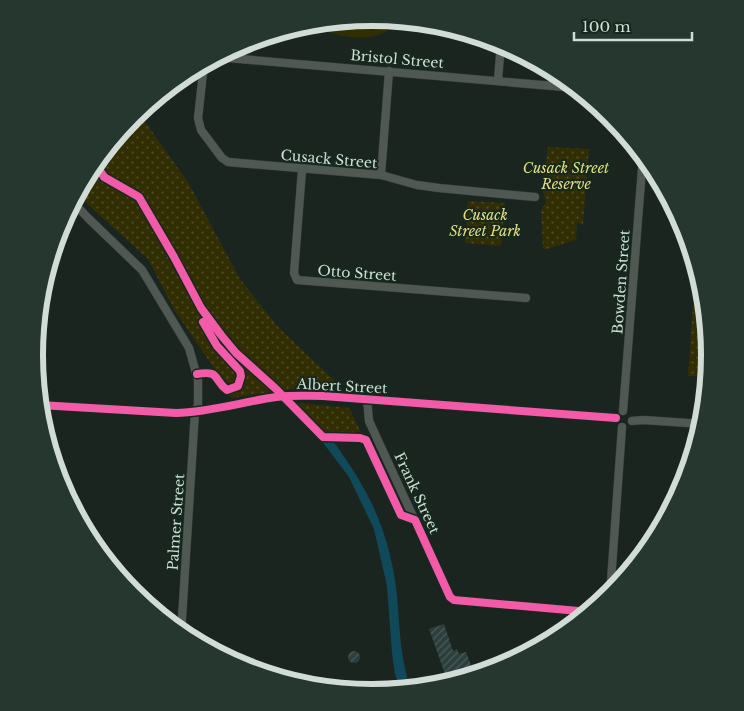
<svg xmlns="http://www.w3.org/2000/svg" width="744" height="711" viewBox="0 0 744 711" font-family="'Libre Baskerville',serif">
	<defs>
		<pattern id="grass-dots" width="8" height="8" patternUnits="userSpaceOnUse" patternTransform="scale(1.25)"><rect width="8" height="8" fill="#322e04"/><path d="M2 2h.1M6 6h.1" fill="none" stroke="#4f4c28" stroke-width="1.8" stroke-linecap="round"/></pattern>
		<pattern id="building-hatch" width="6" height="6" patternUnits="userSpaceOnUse" patternTransform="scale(1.25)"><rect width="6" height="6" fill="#2c3f3c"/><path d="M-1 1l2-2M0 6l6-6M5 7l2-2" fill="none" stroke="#4a5a57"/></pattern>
	</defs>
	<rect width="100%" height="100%" fill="#1a251f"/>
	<path fill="url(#grass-dots)" d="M138,112L188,182L240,279L278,327L334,380L337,386L317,385L232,398L215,384L216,371L175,311L148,259L85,202L78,192L91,167Z
		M548,147L589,149L583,224L577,223L576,240L547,249H543L541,210L546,202L543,190Z
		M468,201L505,203L501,246L465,243Z
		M693,304L705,305L710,356L708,377L688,376Z
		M300,403L349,408L366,442L321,440L298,415L282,404Z"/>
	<path fill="#322e04" d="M372,18L399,20C395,24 392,28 387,31C371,42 330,39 317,23Z"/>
	<path fill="#104a5a" d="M321,440L333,441C368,489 388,528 396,587C400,622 399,656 411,690L401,691L395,674L392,653L387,586L374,529L349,477Z"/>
	<path fill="url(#building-hatch)" d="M444,624L453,651L457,649L459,654L466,652L472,668L446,677L429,629Z
		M527,645L541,647L526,655Z
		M348 657a6 6 0 1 1 12 0a6 6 0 1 1-12 0Z"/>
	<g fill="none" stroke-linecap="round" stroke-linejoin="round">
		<defs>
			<path id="minor" d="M217,57L576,88
				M204,64L198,118L201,130L222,158L228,162L381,175L417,185L439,188L535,197
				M498,80L501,43
				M302,170L294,273L297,280L526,298
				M381,175L389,71
				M73,202L88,218L142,270L189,348L198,380V405L195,412L181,634
				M367,399L369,421L450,597
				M39,405L176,413C210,412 242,402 276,397C292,395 307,396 323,396L616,418
				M623,411L643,156
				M632,421L643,420L703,424
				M69,502L75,503
				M610,595L622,427"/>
		</defs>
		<use href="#minor" stroke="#363e3a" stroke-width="9"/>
		<use href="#minor" stroke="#505854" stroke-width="8"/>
		<defs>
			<path id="cycleway" d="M95,163L104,177L139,197L174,257L201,308L221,335L236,353L276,389L323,437L360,438L366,440L401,515L415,520L450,597L454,600L590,612
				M197,374C221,370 213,380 227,390L238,386L241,376L240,371L217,346L203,322
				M39,405L176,413C210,412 242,402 276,397C292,395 307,396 323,396L616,418"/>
		</defs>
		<use href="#cycleway" stroke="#16291f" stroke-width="11"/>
		<use href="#cycleway" stroke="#f35aa7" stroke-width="8"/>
	</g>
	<g text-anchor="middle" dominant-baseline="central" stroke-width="4" stroke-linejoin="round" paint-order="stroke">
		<g font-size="14" fill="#d0dcd5" stroke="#16291f">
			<text transform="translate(397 59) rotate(5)">Bristol Street</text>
			<text transform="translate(329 159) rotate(5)">Cusack Street</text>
			<text transform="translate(357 273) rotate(4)">Otto Street</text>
			<text transform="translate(621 282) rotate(-86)">Bowden Street</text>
			<text transform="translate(342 386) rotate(3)">Albert Street</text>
			<text transform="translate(417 493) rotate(65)">Frank Street</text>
			<text transform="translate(176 522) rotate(-86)">Palmer Street</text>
		</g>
		<g font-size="14" font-style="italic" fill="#e9dd82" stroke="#16291f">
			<text x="566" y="168">Cusack Street<tspan x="566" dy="16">Reserve</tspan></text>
			<text x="485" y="215">Cusack<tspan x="485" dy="16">Street Park</tspan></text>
		</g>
	</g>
	<path d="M0 0H744V711H0ZM43 355a329 329 0 1 1 658 0a329 329 0 1 1-658 0Z" fill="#25372e" fill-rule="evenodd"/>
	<path fill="none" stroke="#d0dcd5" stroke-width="6" d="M43 355a329 329 0 1 1 658 0a329 329 0 1 1-658 0Z"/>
	<path d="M574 32v8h118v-8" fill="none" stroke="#d0dcd5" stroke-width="2.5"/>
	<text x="582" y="32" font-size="15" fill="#d0dcd5" stroke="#16291f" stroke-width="4" paint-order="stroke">100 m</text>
</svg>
